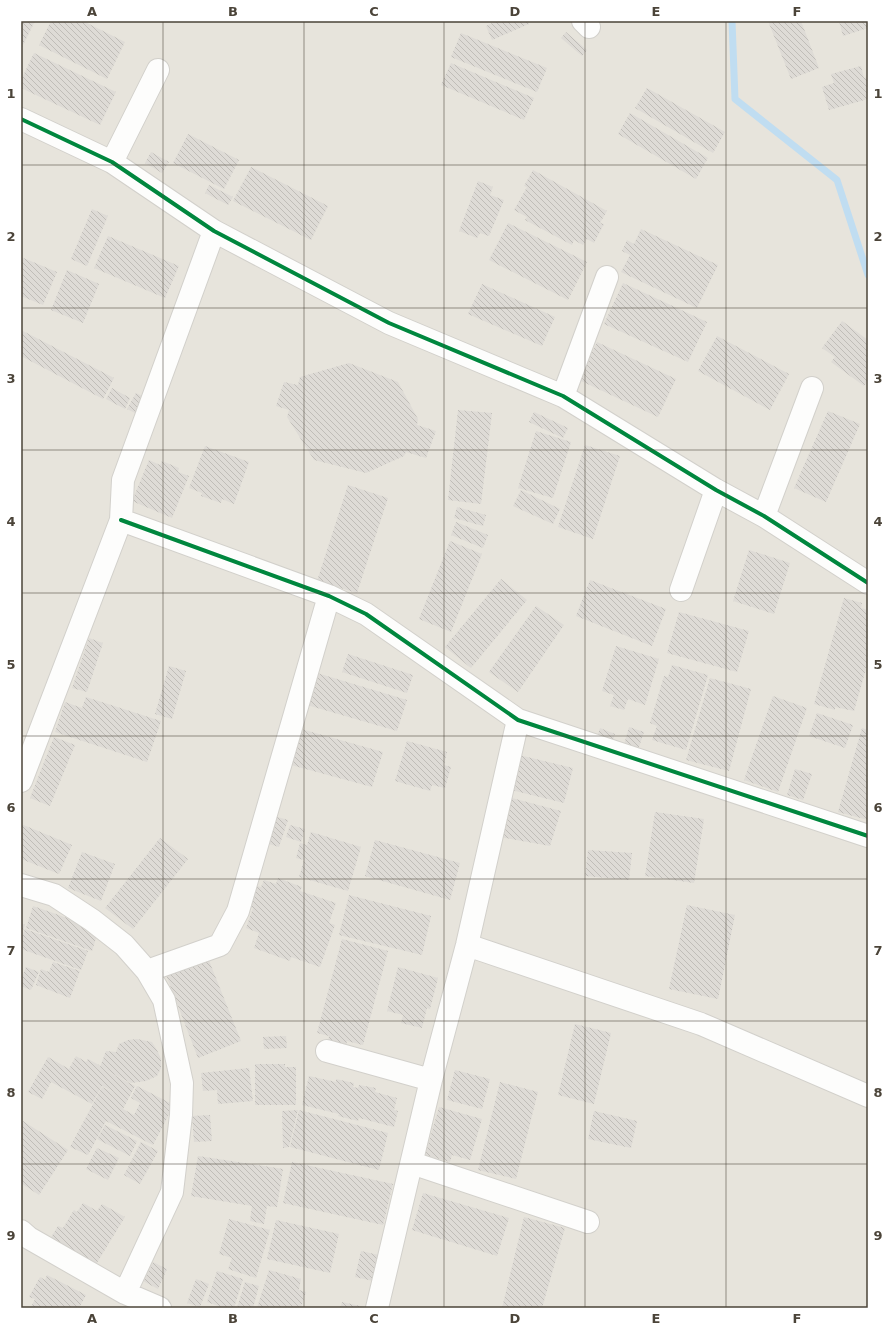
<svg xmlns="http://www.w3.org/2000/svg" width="889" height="1329" viewBox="0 0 889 1329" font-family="'DejaVu Sans',sans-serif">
	<defs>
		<pattern id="building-back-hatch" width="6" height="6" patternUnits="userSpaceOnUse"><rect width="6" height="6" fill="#dedbd6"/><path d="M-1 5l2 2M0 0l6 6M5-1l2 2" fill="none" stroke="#c0bdb8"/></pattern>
	</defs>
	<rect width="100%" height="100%" fill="#f4f2ee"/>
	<path fill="#e7e4dc" d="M21,21H868V1308H21Z"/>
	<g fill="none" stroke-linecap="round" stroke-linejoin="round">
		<path stroke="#c0ddf1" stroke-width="7" d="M732,21L735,99L837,180L868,275"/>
	</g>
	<path fill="url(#building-back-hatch)" d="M21,21H35L21,49Z
		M51,21H83L125,42L107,79L39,45Z
		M496,21H528L529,24L492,40L486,26Z
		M768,21H801L819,68L791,79Z
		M839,21H868V28L843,36Z
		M566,32L587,50L582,56L561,38Z
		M461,33L547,68L537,92L451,57Z
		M34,53L116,92L100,125L21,88V80Z
		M451,63L534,98L524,120L441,85Z
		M861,66L864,78L868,77V99L829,110L822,87L834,83L831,74Z
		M647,88L725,132L713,153L635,108Z
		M630,113L708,158L696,179L618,134Z
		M188,134L239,160L224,189L173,163Z
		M151,152L169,162L162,173L145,163Z
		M251,167L328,206L311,240L233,201Z
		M533,170L607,211L600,223L604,224L594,243L587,239L583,245L574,240L572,245L525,220L527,217L514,210L527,187L524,186Z
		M478,181L493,187L490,195L504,200L489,236L480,233L477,238L459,231Z
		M209,185L233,197L228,205L205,193Z
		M92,209L108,216L87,266L71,259Z
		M508,223L587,262L568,300L489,260Z
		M641,229L718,265L697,308L621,272L630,255L622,251L627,240L634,244Z
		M108,236L179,266L165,298L94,268Z
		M21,257L57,272L43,305L21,296Z
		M67,270L99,284L83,323L51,310Z
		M623,283L707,322L688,362L604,324Z
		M482,284L555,317L542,346L468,314Z
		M842,321L868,340V383L867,382L864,386L831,362L835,357L822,348Z
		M21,330L114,378L103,399L21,356Z
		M717,336L789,374L770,410L698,371Z
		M597,342L676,379L658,417L579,380Z
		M349,363L398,382L418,419L417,425L436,431L426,458L406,452L404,456L366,473L314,460L287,417L289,410L276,406L284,382L298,385L300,377Z
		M112,388L130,398L125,409L106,399Z
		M136,393L144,397L135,413L127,409Z
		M458,410L492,413L481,504L448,500Z
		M828,411L860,424L826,502L794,488Z
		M534,412L568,428L563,438L529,422Z
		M536,431L571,442L553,498L518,488Z
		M585,445L620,456L593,539L558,527Z
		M205,446L249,462L234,504L222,499L221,503L201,496L202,493L189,488Z
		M149,460L160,465L162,461L179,468L178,472L189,476L172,518L132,501Z
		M348,485L388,498L357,593L317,581Z
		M521,490L560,509L553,524L513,506Z
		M457,507L486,515L483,526L454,518Z
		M456,522L488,535L483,548L451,535Z
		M450,541L482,554L451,632L419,619Z
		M749,550L790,563L774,614L733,601Z
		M501,579L527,600L471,668L445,647Z
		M590,580L666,609L652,646L576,616Z
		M844,598L862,603L861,608L868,610V662L854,711L835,707V710L814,704Z
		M536,606L564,625L518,692L489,672Z
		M679,612L749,631L737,672L667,653Z
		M89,638L103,643L87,692L72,688Z
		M616,646L659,659L645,705L628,699L624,710L610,706L614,695L602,691Z
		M348,654L413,675L407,693L342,672Z
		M672,665L708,675L686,750L652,740L657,726L650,723L664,676L668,677Z
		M169,666L186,671L172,719L155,714Z
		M317,673L407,700L397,731L307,705Z
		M710,678L751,689L729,771L686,760Z
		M773,696L807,708L778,792L744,780Z
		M86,697L161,721L147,762L55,732L65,702L82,708Z
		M817,713L853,725L845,748L809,736Z
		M629,727L644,732L637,753L623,748Z
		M600,728L615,734L611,746L596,740Z
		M862,728L868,730V820L838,812Z
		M301,729L383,752L372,787L291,765Z
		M54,737L75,745L50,806L30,798Z
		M407,741L447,752L444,765L451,767L445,788L432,785L430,791L395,781Z
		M519,755L573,768L564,803L511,790Z
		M795,769L812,774L803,800L787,795Z
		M508,797L561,811L550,846L500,837Z
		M655,812L704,819L694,883L645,876Z
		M271,815L288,820L279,847L262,842Z
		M21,824L72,845L59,874L21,859Z
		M290,825L305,829L301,842L286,837Z
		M311,832L361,847L348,891L299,877L304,860L296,858L300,843L307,845Z
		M160,838L188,859L133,929L105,908Z
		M375,840L460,863L450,900L365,876Z
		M588,850L632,853L629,880L585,876Z
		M82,852L115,864L101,901L68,888Z
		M278,878L302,887L300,891L336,903L329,923L335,925L320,967L291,957L290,961L254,948L259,933L246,928L253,908L249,907L257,886L261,887L264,880L276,884Z
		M349,895L431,916L422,955L339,935Z
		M687,905L735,915L718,999L669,989Z
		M33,906L99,929L92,951L26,928Z
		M21,923L25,925L21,936Z
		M25,929L88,951L81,970L21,949V939Z
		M342,939L388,951L363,1045L347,1041L346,1046L328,1041L329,1036L317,1033Z
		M208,958L241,1041L198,1058L166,975Z
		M53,962L80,971L70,998L36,985L41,969L49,972Z
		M26,967L39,972L31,990L21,986V980Z
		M398,967L438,978L430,1009L427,1008L422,1028L401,1023L403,1015L387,1011Z
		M575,1024L611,1033L594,1104L558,1095Z
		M286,1036L287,1048L264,1049L263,1037Z
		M137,1039L152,1042L157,1050L161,1059V1068L157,1076L146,1081L131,1083L101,1068L135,1086L123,1109L134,1115L140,1103L131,1098L137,1086L174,1105L153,1145L106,1121L88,1155L70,1147L102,1087L116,1093L102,1086L92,1104L51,1082L42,1099L28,1092L48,1057L69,1069L76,1056L86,1062L88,1059L99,1065L100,1067L106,1051L116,1052L119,1044L128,1040Z
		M255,1064H285V1067H296V1105H255Z
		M249,1068L253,1101L218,1104L217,1090L203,1091L201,1073Z
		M455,1070L490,1079L482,1109L447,1100Z
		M309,1076L336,1082V1079L354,1083L353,1087L358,1088L359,1085L376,1088L375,1092L397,1098L394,1110L398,1111L394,1127L359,1118L358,1121L338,1116L339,1114L302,1105Z
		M500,1082L538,1092L516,1179L478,1170Z
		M439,1107L482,1119L470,1160L452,1155L450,1162L425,1155Z
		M298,1110L289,1147L283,1148L282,1111Z
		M299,1110L388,1133L379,1170L290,1147Z
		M594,1111L637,1121L631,1148L588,1139Z
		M210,1115L212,1141L194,1142L192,1116Z
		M23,1121L68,1150L39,1195L21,1183V1125Z
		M105,1125L137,1141L130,1156L97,1139Z
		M141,1142L158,1151L140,1184L124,1175Z
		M97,1148L119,1158L108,1180L86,1169Z
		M198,1156L283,1169L277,1207L267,1206L264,1224L250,1221L252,1206L191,1196Z
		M292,1162L393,1184L383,1225L283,1203Z
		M423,1193L509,1218L497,1256L412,1230Z
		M83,1203L97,1211L102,1204L125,1217L95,1266L50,1239L58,1226L63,1228L74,1210L77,1212Z
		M524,1217L565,1228L542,1308H502Z
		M229,1219L270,1230L256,1278L228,1269L232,1258L219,1254Z
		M276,1220L339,1234L330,1273L267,1259Z
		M361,1251L379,1255L373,1281L355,1277Z
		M153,1262L167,1269L158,1289L143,1281Z
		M269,1270L301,1279L299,1290L306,1292L301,1308H257Z
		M217,1271L243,1279L234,1308H224L207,1302Z
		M47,1275L86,1295L79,1308L31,1307L35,1299L29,1297L40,1277L45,1280Z
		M196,1279L209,1284L200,1307L187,1303Z
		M245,1282L259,1286L253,1308H237Z
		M342,1302L365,1307V1308H340Z"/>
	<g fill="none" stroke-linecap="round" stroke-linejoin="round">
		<defs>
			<path id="street" d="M583,21L589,27
				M21,119L112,162L214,231L389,323L563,396L716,490L764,516L868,583
				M112,162L158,70
				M563,396L607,277
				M764,516L812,388
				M121,520L329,596L366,614L518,720L868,836
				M681,590L716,490
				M21,781L121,520L123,480L214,231
				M21,885L54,895L92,920L124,945L147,971L164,1000L182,1083L181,1115L172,1192L125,1293
				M467,945L701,1024L868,1096
				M147,971L220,945L238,911L329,596
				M327,1051L431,1080
				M412,1163L588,1222
				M21,1231L29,1238L125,1293L160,1308
				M377,1308L431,1080L467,945L518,720"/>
		</defs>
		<use href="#street" stroke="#d2d0cb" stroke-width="24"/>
		<use href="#street" stroke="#fdfdfc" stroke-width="22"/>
		<defs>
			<path id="cycleway" d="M21,119L112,162L214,231L389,323L563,396L716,490L764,516L868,583
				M121,520L329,596L366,614L518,720L868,836"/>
		</defs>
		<use href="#cycleway" stroke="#fff" stroke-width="6"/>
		<use href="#cycleway" stroke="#00873e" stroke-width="4"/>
	</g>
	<path fill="none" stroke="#4b4439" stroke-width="1" stroke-opacity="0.55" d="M163,21V1308M304,21V1308M444,21V1308M585,21V1308M726,21V1308M21,165H868M21,308H868M21,450H868M21,593H868M21,736H868M21,879H868M21,1021H868M21,1164H868"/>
	<rect width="889" height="1329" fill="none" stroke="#ffffff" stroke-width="44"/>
	<rect x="22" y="22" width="845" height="1285" fill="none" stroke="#4b4439" stroke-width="1.5"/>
	<g font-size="13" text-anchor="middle" font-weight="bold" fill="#4b4439">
		<text x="92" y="16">A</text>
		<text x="233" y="16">B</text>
		<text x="374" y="16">C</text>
		<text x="515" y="16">D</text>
		<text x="656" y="16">E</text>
		<text x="797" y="16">F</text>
		<text x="11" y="98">1</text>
		<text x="878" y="98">1</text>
		<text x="11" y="241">2</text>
		<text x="878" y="241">2</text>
		<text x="11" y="383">3</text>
		<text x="878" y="383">3</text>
		<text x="11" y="526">4</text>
		<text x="878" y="526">4</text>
		<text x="11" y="669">5</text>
		<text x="878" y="669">5</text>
		<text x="11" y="812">6</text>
		<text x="878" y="812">6</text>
		<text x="11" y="955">7</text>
		<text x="878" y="955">7</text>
		<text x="11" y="1097">8</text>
		<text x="878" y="1097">8</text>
		<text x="11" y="1240">9</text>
		<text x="878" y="1240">9</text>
		<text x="92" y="1323">A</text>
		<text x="233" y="1323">B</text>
		<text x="374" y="1323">C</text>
		<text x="515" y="1323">D</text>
		<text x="656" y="1323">E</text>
		<text x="797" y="1323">F</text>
	</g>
</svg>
